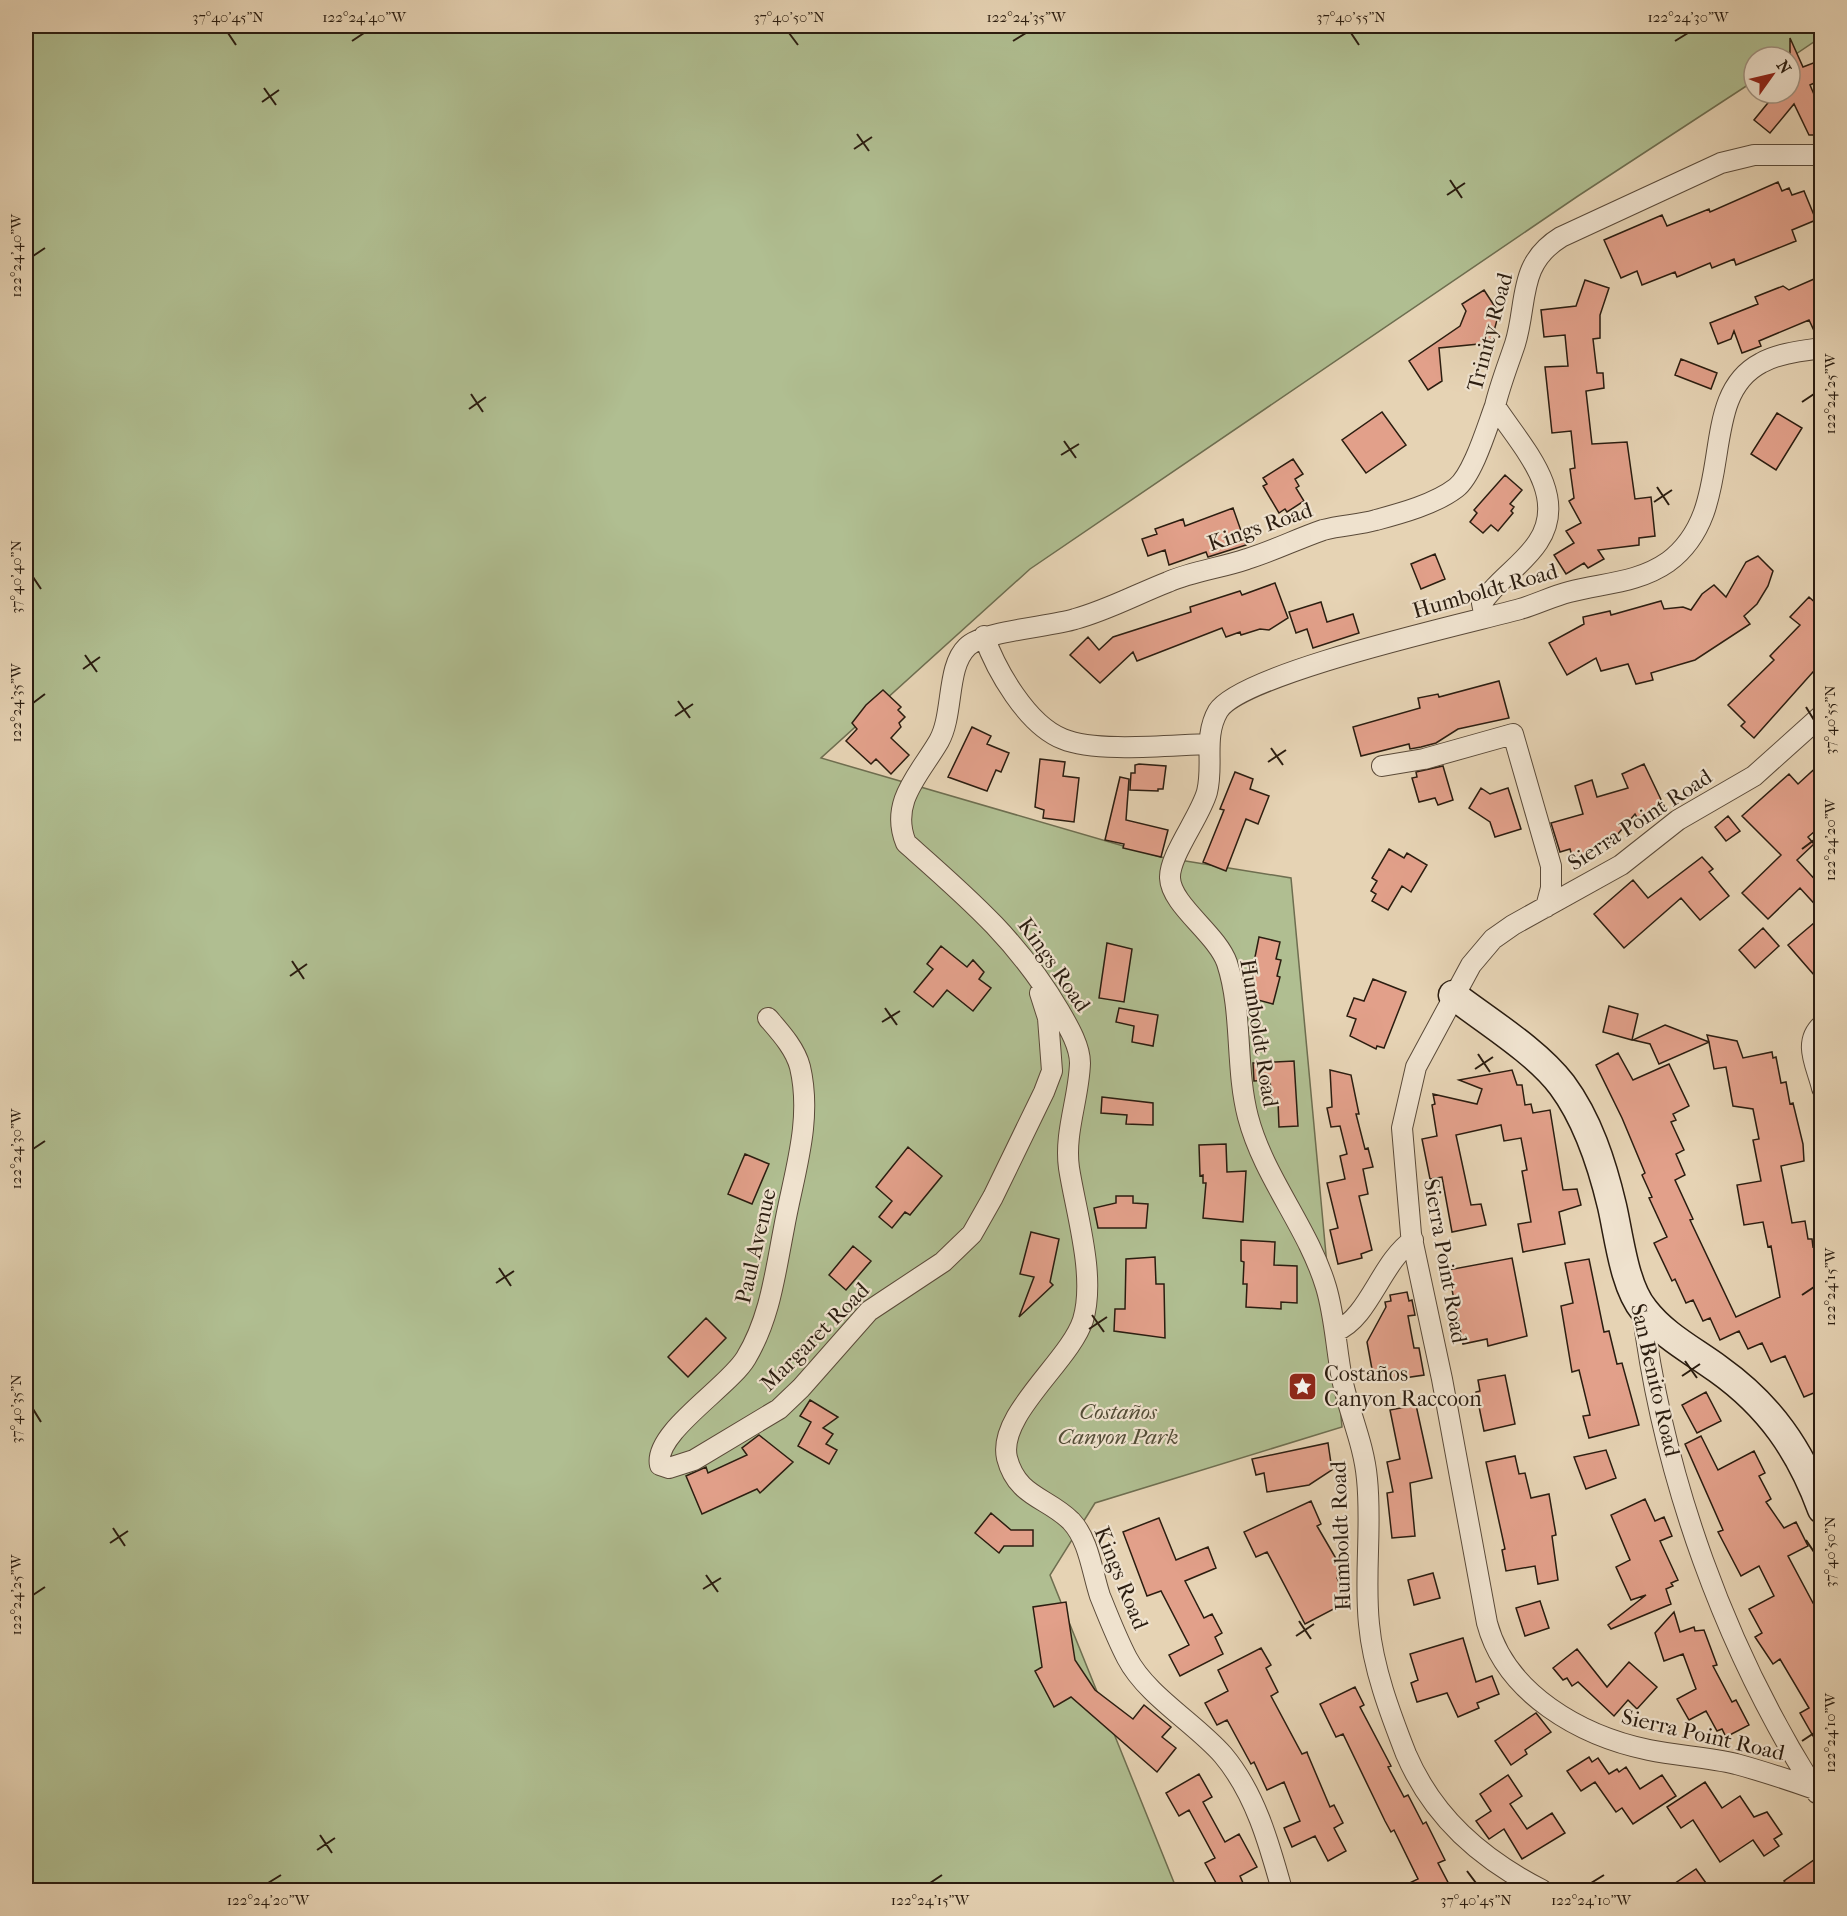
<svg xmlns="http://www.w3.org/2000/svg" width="1847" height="1916" viewBox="0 0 1847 1916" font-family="'IM FELL French Canon',serif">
	<rect width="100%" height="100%" fill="#e6d3b4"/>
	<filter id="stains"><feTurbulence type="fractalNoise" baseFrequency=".00333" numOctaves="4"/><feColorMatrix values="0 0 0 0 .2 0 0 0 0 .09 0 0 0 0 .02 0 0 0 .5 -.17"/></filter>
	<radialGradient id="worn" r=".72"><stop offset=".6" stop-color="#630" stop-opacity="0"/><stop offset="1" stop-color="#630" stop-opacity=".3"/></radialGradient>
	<path fill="#b0be91" stroke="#6e6e50" stroke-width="1.5" d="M26,26H1821V37L1790,58L1754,57V81L1578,196L1030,569L821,758L1161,857L1291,878L1342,1427L1095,1503L1050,1575L1177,1890H26Z"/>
	<path fill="#e2a08a" stroke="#2b1d10" stroke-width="1.5" d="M1790,38L1803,67L1821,60V80L1810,85L1821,111V135H1809L1794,104L1770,133L1754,120L1776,93H1790Z
		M1778,182L1782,191L1789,188L1792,195L1804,191L1816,220L1792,230L1796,241L1736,265L1734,259L1712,268L1710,263L1677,277L1675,272L1642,285L1637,271L1621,278L1604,240L1662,215L1667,226L1709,209L1710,212Z
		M1821,276V336L1817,337L1809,320L1759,341L1761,346L1742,353L1734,331L1731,339L1718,344L1710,323L1758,304L1755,297L1783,286L1789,290Z
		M1585,280L1609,288L1600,315V338L1593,339L1597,373H1603L1604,388L1586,391L1592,444L1627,442L1635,499L1651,497L1655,536L1639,538V545L1598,550L1604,559L1588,568L1584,563L1566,574L1554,555L1574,543L1566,531L1581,523L1569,501L1574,498L1570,469L1575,468L1571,431L1552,433L1545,367L1568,366L1565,335L1544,337L1541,310L1576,306Z
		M1484,290L1499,313L1492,338L1489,343L1439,348L1442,381L1428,390L1409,361L1460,326L1466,311L1462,304Z
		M1681,359L1717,373L1711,389L1675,375Z
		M1382,412L1406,445L1366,473L1342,440Z
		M1777,413L1802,428L1776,470L1751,454Z
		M1293,459L1303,474L1295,479L1299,486L1296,488L1304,501L1287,512L1285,509L1279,513L1263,486L1267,484L1263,478Z
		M1505,475L1522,490L1510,504L1514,507L1511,511L1513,513L1498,531L1491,525L1483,533L1470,522L1477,513L1474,510Z
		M1233,508L1246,545L1208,557L1206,552L1169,565L1165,550L1148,556L1142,539L1157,534L1155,529L1183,519L1185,526Z
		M1435,554L1445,579L1421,589L1411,564Z
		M1758,556L1773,571L1768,586L1757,604L1744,616L1750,624L1695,660L1651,673L1653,680L1636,684L1628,664L1601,671L1596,658L1567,675L1549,643L1584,624L1583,617L1610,611L1611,615L1661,601L1664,609L1683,607L1691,610L1702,594L1714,585L1726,597L1746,562Z
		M1275,583L1288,618L1269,630L1260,629L1241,635L1240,632L1226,637L1222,628L1137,661L1133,652L1100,683L1070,655L1088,637L1099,650L1113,637L1191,612L1190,607L1240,591L1242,595Z
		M1809,597L1821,608V663L1754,738L1741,726L1745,722L1728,705L1774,660L1770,656L1800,625L1790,617Z
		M1321,602L1327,622L1353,614L1359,633L1313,648L1307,629L1296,633L1289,612Z
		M1499,681L1509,718L1458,729L1436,743L1421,747L1410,749L1409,744L1361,756L1353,727L1420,708L1418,698L1438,694L1439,697Z
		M883,690L901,707L898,710L905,717L899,723L901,727L891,738L909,755L891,774L876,759L871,764L846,741L857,729L852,723L866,705Z
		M972,727L991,736L987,744L1009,753L1001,772L996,770L987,791L948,777Z
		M1040,759L1065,762L1063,776L1079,778L1074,822L1043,818L1044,810L1035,807Z
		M1821,763V826L1808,837L1814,844L1797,860L1821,886V911L1800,888L1768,919L1742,893L1781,855L1742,816L1789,774L1798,784Z
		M1139,764L1166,766L1163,789H1158V791L1130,790L1131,773H1135V765Z
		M1644,764L1665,808L1639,821L1635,814L1611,842L1589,849L1590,854L1573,860L1570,849L1560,852L1551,823L1583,814L1575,786L1592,780L1597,797L1628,788L1622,774Z
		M1443,766L1453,800L1438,805L1435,798L1419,802L1412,778L1417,777L1416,772Z
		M1235,772L1253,779L1250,789L1269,796L1258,824L1246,819L1226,871L1203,862L1224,810L1220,809Z
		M1120,777L1129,779L1126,820L1168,830L1161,857L1123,848L1124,844L1105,840Z
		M1481,788L1490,794L1508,788L1521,829L1495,837L1490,822L1469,808Z
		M1728,816L1740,831L1726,841L1715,827Z
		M1389,849L1404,858L1407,853L1427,865L1411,892L1402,886L1388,910L1372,901L1376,894L1371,891L1377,881L1372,878Z
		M1702,857L1713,869L1709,872L1729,896L1700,920L1681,898L1624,948L1594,914L1633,880L1648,898Z
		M1821,917V983L1788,945Z
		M1763,928L1779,946L1755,968L1739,950Z
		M1259,937L1280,942L1276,959L1281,960L1277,976L1280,977L1273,1004L1247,997Z
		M1107,943L1132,949L1124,1002L1099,998Z
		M941,946L967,967L973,960L984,972L979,979L991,988L973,1011L947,990L933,1007L914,992L933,969L927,964Z
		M1373,979L1406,992L1384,1048L1377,1046L1376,1049L1350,1036L1356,1019L1347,1016L1354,998L1364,1001Z
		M1609,1006L1638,1014L1632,1040L1603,1032Z
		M1119,1008L1158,1015L1153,1046L1132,1042L1134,1026L1116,1022Z
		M1665,1025L1709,1042L1707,1035L1737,1041L1743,1058L1772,1052L1773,1058L1776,1057L1781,1083L1786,1082L1790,1104L1793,1103L1803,1144L1804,1161L1781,1166L1792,1223L1805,1221L1808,1239H1812L1813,1247L1818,1246L1821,1265L1817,1266L1818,1274L1816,1275L1821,1300V1390L1804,1397L1785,1356L1771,1362L1762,1343L1748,1349L1739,1331L1720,1340L1710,1318L1703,1321L1693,1300L1686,1303L1675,1279L1672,1281L1654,1243L1667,1237L1649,1198L1652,1197L1642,1175L1645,1173L1622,1118L1596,1065L1618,1053L1633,1080L1669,1064L1689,1106L1673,1114L1676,1120L1671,1122L1684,1150L1676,1154L1685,1175L1675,1180L1693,1219L1690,1220L1736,1317L1780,1297L1771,1246L1768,1247L1763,1222L1744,1225L1737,1185L1761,1181L1753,1140L1759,1139L1753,1109L1733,1106L1726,1067L1714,1069L1709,1042L1659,1064L1650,1044L1633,1040Z
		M1294,1061L1298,1126L1279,1127L1278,1102L1272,1103L1270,1080L1254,1081L1253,1063Z
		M1330,1070L1351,1075L1359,1114H1356L1365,1149L1368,1148L1373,1167L1363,1169L1368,1194L1359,1196L1372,1250L1361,1254L1362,1258L1338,1264L1330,1230L1338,1228L1327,1183L1345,1179L1340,1156L1347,1154L1340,1126L1331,1127L1327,1108L1332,1107Z
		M1512,1070L1517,1085H1522L1525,1105L1531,1104L1533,1113L1550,1110L1563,1190L1577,1189L1581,1205L1559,1212L1565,1244L1523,1252L1518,1224L1531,1222L1522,1171L1527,1170L1521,1138L1504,1141L1501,1125L1456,1135L1471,1205L1481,1204L1486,1225L1452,1232L1442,1177L1430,1179L1422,1139L1437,1136L1432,1105L1435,1104L1433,1094L1477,1104L1482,1089L1459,1080Z
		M1102,1097L1153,1103V1125L1126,1124L1127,1115L1101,1113Z
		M1226,1144L1227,1172L1246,1171L1243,1222L1203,1218L1206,1183H1203V1175L1200,1176L1199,1145Z
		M908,1147L942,1176L910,1215L905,1212L892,1228L879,1217L892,1201L876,1187Z
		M745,1154L769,1164L752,1204L728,1194Z
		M1116,1196H1133V1203L1148,1204L1146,1228H1098L1094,1208L1116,1203Z
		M1031,1232L1059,1239L1050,1282L1053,1285L1019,1317L1034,1277L1020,1274Z
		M1241,1240L1275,1242L1274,1265L1297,1266V1303L1281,1302V1309L1246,1307L1247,1284H1243L1244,1262L1241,1261Z
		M853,1246L871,1261L846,1290L829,1275Z
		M1155,1257L1156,1284H1164L1165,1338L1114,1331L1115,1309H1125L1126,1259Z
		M1512,1258L1527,1336L1488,1346L1487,1339L1463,1344L1448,1270Z
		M1589,1259L1604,1332L1609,1331L1617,1364L1622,1363L1639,1425L1589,1438L1583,1416L1590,1415L1579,1370L1572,1372L1561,1306L1573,1303L1565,1263Z
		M1407,1292L1409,1301L1412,1300L1415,1315L1408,1316L1414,1348H1419L1424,1375L1377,1382L1374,1380L1367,1342L1386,1307L1385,1302L1391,1301L1390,1295Z
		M706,1318L726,1338L688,1377L668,1357Z
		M1505,1375L1515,1424L1484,1431L1476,1392L1480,1391L1478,1380Z
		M1706,1392L1721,1421L1697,1433L1682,1405Z
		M810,1400L838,1417L823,1428L833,1434L826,1444L837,1450L829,1464L798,1446L811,1422L800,1416Z
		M1416,1405L1432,1478L1410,1483L1415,1536L1392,1538L1387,1493L1393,1492L1387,1462L1400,1459L1390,1410Z
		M759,1435L793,1462L760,1493L757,1489L702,1514L686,1476L706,1467L708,1473L747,1455L742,1448Z
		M1701,1436L1718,1470L1754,1451L1765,1473L1759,1476L1771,1499L1766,1502L1784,1528L1796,1522L1808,1546L1788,1556L1813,1603L1816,1601L1821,1610V1750L1800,1713L1809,1708L1780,1659L1773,1664L1755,1637L1762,1633L1749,1609L1774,1596L1759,1566L1741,1576L1718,1532L1723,1530L1685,1444Z
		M1328,1443L1332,1470L1309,1485L1267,1492L1264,1473L1256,1475L1252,1459Z
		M1606,1450L1616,1478L1586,1489L1574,1457Z
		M1515,1456L1519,1474L1525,1473L1531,1498L1549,1494L1556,1535L1552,1536L1558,1580L1538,1584L1535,1566L1506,1571L1502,1550L1505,1549L1486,1462Z
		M1645,1499L1655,1521L1664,1517L1672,1536L1660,1541L1678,1580L1671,1583L1673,1586L1666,1589L1671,1604L1611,1629L1608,1625L1646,1595L1631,1600L1616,1567L1630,1560L1611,1515Z
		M1311,1501L1321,1524L1317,1526L1345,1574L1337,1578L1349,1601L1305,1624L1267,1552L1256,1557L1244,1532Z
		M991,1513L1011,1530H1033V1546H1004L999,1553L975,1533Z
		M1159,1518L1176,1560L1208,1547L1216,1568L1185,1581L1204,1618L1212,1614L1222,1633L1215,1637L1223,1654L1180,1676L1169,1655L1189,1645L1161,1591L1147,1596L1123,1532Z
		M1433,1573L1440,1598L1414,1605L1408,1580Z
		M1540,1601L1549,1628L1525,1636L1516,1608Z
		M1066,1602L1075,1660L1095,1690L1133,1719L1144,1705L1171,1727L1162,1737L1176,1748L1157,1772L1071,1697L1054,1707L1035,1671L1042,1667L1033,1607Z
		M1674,1612L1680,1632L1694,1627L1695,1631L1704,1630L1717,1665L1713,1666L1732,1702L1736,1700L1749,1725L1726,1737L1722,1729L1717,1731L1706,1711L1689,1720L1677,1699L1696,1689L1683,1654L1664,1661L1655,1633Z
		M1463,1638L1476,1682L1492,1676L1499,1694L1477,1703L1479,1708L1458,1717L1447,1693L1417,1702L1411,1683L1418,1680L1410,1654Z
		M1261,1648L1271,1665L1266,1668L1278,1692L1271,1696L1302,1754L1307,1752L1308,1755L1330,1807L1334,1805L1343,1823L1334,1828L1346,1851L1328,1861L1315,1836L1292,1847L1284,1828L1300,1821L1284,1782L1267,1790L1254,1762L1251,1764L1227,1720L1217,1725L1205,1703L1228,1691L1218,1670Z
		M1577,1649L1607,1687L1629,1662L1657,1687L1637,1709L1628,1700L1614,1716L1578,1682L1572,1686L1567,1678L1563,1680L1553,1668Z
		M1355,1687L1364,1705L1360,1707L1391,1766L1388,1767L1404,1797L1408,1795L1423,1824L1426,1822L1445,1860L1438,1863L1452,1890H1395L1418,1879L1394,1830L1391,1832L1385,1821L1343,1734L1336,1737L1320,1704Z
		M1536,1713L1551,1732L1525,1750L1527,1754L1511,1765L1495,1741Z
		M1589,1757L1592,1762L1598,1758L1609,1774L1617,1769L1619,1772L1626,1767L1640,1789L1662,1775L1676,1796L1633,1824L1622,1808L1616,1812L1595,1782L1581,1791L1567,1771Z
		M1199,1774L1212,1797L1203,1802L1225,1842L1239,1834L1257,1867L1240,1876L1246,1890H1220L1205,1863L1215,1858L1189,1810L1179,1816L1166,1793Z
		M1508,1775L1522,1796L1510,1804L1527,1829L1552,1813L1565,1833L1522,1859L1504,1829L1489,1839L1476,1821L1491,1811L1480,1794Z
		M1705,1782L1722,1808L1740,1796L1754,1817L1767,1812L1782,1834L1774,1839L1779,1846L1764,1856L1753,1840L1720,1862L1693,1820L1681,1828L1667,1807Z
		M1821,1855V1881L1808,1890H1791L1784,1881Z
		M1696,1869L1711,1890H1665Z"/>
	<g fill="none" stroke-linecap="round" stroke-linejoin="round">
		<defs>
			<path id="street" d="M1485,618L1482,603C1497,580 1523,565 1538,542C1570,494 1520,445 1495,406C1500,385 1508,365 1515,344C1528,302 1517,264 1561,237L1721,163L1754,155H1822
				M984,636C996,670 1027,725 1063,739C1097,753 1170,745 1209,744
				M1382,766L1424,759L1513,734L1551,866V888L1546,907
				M768,1018C780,1032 795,1048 800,1067C813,1122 793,1176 784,1228C775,1274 770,1318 746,1358C729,1387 653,1433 660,1465L669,1468L694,1460L779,1409L801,1388L869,1311L943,1262L972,1234L993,1197L1044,1092L1052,1071L1048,1018L1040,993
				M1822,1025C1802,1043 1817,1066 1822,1088
				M1642,1308C1663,1477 1725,1649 1817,1793
				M1336,1331C1369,1318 1381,1262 1413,1240
				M1815,1789C1789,1780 1762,1771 1736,1764C1707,1757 1678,1756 1649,1750C1581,1736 1506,1694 1487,1623L1442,1379L1411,1234L1402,1128L1416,1067L1471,965L1493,939L1513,925L1621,865L1678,820L1754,776L1822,715
				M1282,1890C1269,1843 1255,1793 1223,1755C1195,1723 1147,1696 1127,1658C1117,1639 1108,1616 1100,1596C1092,1572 1089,1540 1071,1521C1047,1497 1017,1497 1007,1458C997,1415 1070,1361 1083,1320C1096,1276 1076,1213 1069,1168C1064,1133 1079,1098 1080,1063C1080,1046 1068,1026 1060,1012C1018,940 967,897 906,843C889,802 920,774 939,741C954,714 946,667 967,647C982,631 1050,627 1075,619C1108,610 1137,594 1168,582C1193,571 1221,568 1247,559C1273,551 1297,539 1323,530C1341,525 1359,525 1376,520C1402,513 1435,504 1456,488C1473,475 1487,427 1495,406
				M1542,1890C1481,1859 1433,1817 1406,1754C1390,1713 1373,1668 1369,1624C1364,1576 1372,1527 1367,1479C1364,1444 1349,1413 1342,1379C1336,1348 1335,1317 1326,1287C1308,1227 1264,1178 1248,1117C1235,1067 1243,1012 1227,963C1217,934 1171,905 1170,878C1169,856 1200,817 1207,792C1214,765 1203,737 1218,711C1241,673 1469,623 1520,609C1537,604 1553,596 1569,592C1603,583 1638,583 1668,562C1740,509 1694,398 1761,363C1779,353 1801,351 1822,348"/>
			<path id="secondary" d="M1453,995C1487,1021 1536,1051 1562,1085C1588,1120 1602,1164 1612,1206C1619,1236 1624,1286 1644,1310C1664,1336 1692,1350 1718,1369C1770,1406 1800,1450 1822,1509"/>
		</defs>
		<use href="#street" stroke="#5a4a39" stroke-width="22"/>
		<use href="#secondary" stroke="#2b1d10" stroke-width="31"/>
		<use href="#street" stroke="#efe2ce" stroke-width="20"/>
		<use href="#secondary" stroke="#efe2ce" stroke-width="28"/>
	</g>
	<path fill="none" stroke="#2b1d10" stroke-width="2" d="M228,33L236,45M789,33L798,45M1351,33L1359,45M352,41L364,33M1013,41L1026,33M1675,41L1688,33M264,88L276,105M262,102L279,90M857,134L869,151M854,149L872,137M1450,180L1462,198M1447,195L1465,183M33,256L45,248M471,394L483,412M1802,402L1814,394M469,409L486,397M1064,441L1076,458M1061,455L1079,444M1657,487L1669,505M1654,502L1672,490M33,577L41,589M85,655L97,672M83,669L100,657M678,701L690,718M33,703L45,694M1806,707L1814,720M675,716L693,704M1271,748L1283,765M1268,762L1286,750M1802,849L1814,840M292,961L304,979M290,976L307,964M885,1008L897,1025M882,1022L900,1011M1478,1054L1490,1072M1475,1069L1493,1057M33,1149L45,1141M499,1268L511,1286M496,1283L514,1271M1802,1295L1814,1287M1092,1315L1104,1332M1089,1329L1107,1317M1685,1361L1697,1378M1682,1376L1700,1364M33,1409L41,1422M113,1528L125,1546M1806,1540L1814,1552M110,1543L128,1531M706,1575L718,1592M703,1589L721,1578M33,1595L45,1587M1299,1621L1311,1639M1296,1636L1314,1624M1802,1741L1814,1733M320,1835L332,1853M317,1850L335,1838M1467,1871L1476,1883M268,1883L281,1875M930,1883L942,1875M1591,1883L1604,1875"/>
	<defs>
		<symbol id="sight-square" viewBox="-11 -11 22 22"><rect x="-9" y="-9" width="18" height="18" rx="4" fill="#8f2418" stroke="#efe2ce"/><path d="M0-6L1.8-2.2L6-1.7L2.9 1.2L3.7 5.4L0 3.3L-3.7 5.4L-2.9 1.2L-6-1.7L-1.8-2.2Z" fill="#fff"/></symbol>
	</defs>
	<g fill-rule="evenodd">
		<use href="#sight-square" x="1286" y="1370" width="33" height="33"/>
	</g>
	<g text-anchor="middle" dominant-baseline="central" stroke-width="4.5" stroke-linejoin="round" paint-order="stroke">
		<g font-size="22" fill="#2b1d10" stroke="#efe2ce">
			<text transform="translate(1490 332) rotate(-75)">Trinity Road</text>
			<text transform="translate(1260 527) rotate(-19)">Kings Road</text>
			<text transform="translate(1485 591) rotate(-16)">Humboldt Road</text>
			<text transform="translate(1640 820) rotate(-33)">Sierra Point Road</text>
			<text transform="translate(1054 965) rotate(55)">Kings Road</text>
			<text transform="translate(1259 1033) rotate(81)">Humboldt Road</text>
			<text transform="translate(756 1246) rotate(-77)">Paul Avenue</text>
			<text transform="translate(1445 1261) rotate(80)">Sierra Point Road</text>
			<text transform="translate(815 1337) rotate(-45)">Margaret Road</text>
			<text transform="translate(1655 1380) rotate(77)">San Benito Road</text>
			<text transform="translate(1341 1536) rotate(-92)">Humboldt Road</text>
			<text transform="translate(1121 1578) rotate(68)">Kings Road</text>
			<text transform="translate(1703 1735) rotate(13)">Sierra Point Road</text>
		</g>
		<g font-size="22" fill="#2b1d10" stroke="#efe2ce" text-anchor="start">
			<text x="1324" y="1374">Costaños<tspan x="1324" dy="25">Canyon Raccoon</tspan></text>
		</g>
		<g font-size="22" font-style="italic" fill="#534d37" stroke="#efe2ce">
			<text x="1118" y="1412">Costaños<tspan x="1118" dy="25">Canyon Park</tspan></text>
		</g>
	</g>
	<rect width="1847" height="1916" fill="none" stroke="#e6d3b4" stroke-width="66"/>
	<g transform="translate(1772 75) rotate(56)"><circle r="28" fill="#efe2ce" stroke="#a19382" stroke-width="1.5"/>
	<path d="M0-4.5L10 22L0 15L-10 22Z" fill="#8f2418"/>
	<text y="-9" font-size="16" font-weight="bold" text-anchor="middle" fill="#2b1d10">N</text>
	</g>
	<rect x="33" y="33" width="1781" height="1850" fill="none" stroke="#2b1d10" stroke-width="2"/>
	<g font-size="15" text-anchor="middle" fill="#2b1d10">
		<text x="228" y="22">37°40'45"N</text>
		<text x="364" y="22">122°24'40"W</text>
		<text x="789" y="22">37°40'50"N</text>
		<text x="1026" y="22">122°24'35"W</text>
		<text x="1351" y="22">37°40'55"N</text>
		<text x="1688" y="22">122°24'30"W</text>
		<text transform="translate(16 256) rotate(-90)" y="5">122°24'40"W</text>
		<text transform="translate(1830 394) rotate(-90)" y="5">122°24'25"W</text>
		<text transform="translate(16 577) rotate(-90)" y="5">37°40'40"N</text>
		<text transform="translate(16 703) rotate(-90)" y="5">122°24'35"W</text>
		<text transform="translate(1830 720) rotate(-90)" y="5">37°40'55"N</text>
		<text transform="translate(1830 840) rotate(-90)" y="5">122°24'20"W</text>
		<text transform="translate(16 1149) rotate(-90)" y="5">122°24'30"W</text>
		<text transform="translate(1830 1287) rotate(-90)" y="5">122°24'15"W</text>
		<text transform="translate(16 1409) rotate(-90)" y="5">37°40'35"N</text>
		<text transform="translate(1830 1552) rotate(-90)" y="5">37°40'50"N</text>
		<text transform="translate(16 1595) rotate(-90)" y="5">122°24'25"W</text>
		<text transform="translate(1830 1733) rotate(-90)" y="5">122°24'10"W</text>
		<text x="268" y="1905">122°24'20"W</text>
		<text x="930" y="1905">122°24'15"W</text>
		<text x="1476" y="1905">37°40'45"N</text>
		<text x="1591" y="1905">122°24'10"W</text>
	</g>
	<rect width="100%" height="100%" filter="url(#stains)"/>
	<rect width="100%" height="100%" fill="url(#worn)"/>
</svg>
